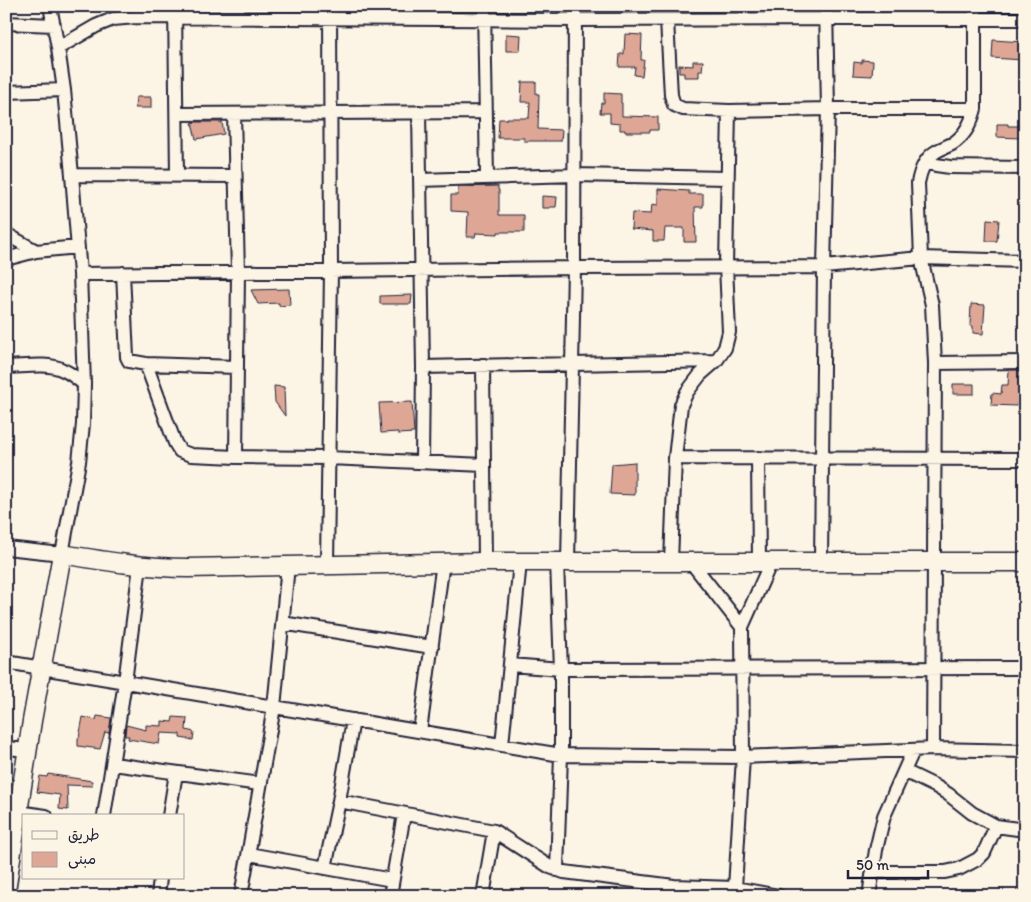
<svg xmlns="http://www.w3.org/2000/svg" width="1031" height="902" viewBox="0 0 1031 902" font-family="Itim,'Playpen Sans Arabic',sans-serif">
	<rect width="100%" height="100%" fill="#fcf5e5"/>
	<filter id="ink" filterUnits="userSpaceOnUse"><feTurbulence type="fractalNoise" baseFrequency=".02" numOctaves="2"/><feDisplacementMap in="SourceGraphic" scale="10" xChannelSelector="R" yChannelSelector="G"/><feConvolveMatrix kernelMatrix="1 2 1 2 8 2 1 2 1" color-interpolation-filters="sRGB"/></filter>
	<g filter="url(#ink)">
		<path fill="#dea795" stroke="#22223b" d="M506,34L521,35L520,51H506Z
			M625,34L642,35L641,60H644L642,76L634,75L635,67H619L620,54H624Z
			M993,40L1023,42L1022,47H1024L1023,60L992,58Z
			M862,60L873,61L872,76L853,75L854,62L862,63Z
			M693,61H703L702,71H699V77H684V73H679V65L693,66Z
			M522,82H536V94H539L538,129L562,130L561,141H524V138H498L499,119H507V118H529L530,102H521Z
			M604,93L621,94V103H622V116L658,117V130H650V132H625V130H620V124L610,123V113H600L601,103H604Z
			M136,97H151V108H135Z
			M196,122H222L224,134L196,139L192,123Z
			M997,124H1008V126H1021L1020,138L997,137Z
			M498,186V190H499V215H524V232H498V234L476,233L475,237H467L468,212L451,211V195H458V187Z
			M658,189L689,191V194H703V207H695L696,242H684V228H665L664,241H653V231L631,229L632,213L651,214L652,204L658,205Z
			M542,196L557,197L556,207H550V208H542Z
			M987,219L999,220L997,241H986Z
			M289,289L290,305L279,306V303L258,304L251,290Z
			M412,295L411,304H380V296Z
			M971,304L985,305L983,334L973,333V326H970Z
			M1009,370H1025L1024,396H1018L1017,406L991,405L992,393L1001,394L1002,385H1008Z
			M953,384H974V394H953Z
			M274,386L284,387L285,416L275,402Z
			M412,402L414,433L398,434V432L381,433L379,403Z
			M635,462V495L610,494L612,464Z
			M97,716L111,718L109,733L105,732L100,749L78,746V738H79L83,717L96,720Z
			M173,717L187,718L186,730L194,732L193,740L180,738V734L161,733L159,744L128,739L129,736H125L126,725L146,730V725L162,726V721L172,722Z
			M48,774L92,781V786L67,785L68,810L59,809L60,795L37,792L40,776L47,777Z"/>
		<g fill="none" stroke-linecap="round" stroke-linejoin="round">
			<defs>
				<path id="street" d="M50,6L58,48L64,90L72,175L80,274L84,384
					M175,6L177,176
					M484,6L487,178
					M667,20L671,95L674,105L683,109L729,111L828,109H975
					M6,23L54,25
					M58,48L96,26L113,19L136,17L575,20L826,19H1025
					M6,92L64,90
					M419,112L423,367L422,462
					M177,114L485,112
					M234,114L238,272L236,457
					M926,162L936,165L950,167L1025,168
					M72,175L235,176
					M420,180L575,175L727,178
					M6,234L36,251
					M6,259L36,251L78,247
					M123,273L127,357L129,361L146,364L236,367
					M80,274L574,268L824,267L921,258L1025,261
					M935,363L1025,362
					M146,364L175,443L180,451L191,455L236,457L329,458L484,465
					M483,365L485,562
					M6,367C23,367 48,362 63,370C71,373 77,379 84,384L83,424L79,462L62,554L6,548
					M423,367L716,361
					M675,458L1025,459
					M758,458L759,562
					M557,562L561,669V755L557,870
					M568,562L574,268L575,6
					M671,562L675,458L681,405L687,392L700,375L716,361L725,348L729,332L726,266L729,111
					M691,562L742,627
					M821,562L824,267L828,109L826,6
					M327,565L331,270L330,6
					M282,623L432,647
					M6,662L561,755L743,757L933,749L1025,751
					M510,665L561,669L1025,668
					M420,731L443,562
					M502,745L520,562
					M6,748L28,750
					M933,749L935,363L932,305L921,258L918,183C920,172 924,160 934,153C939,149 946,147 952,144C965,136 971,124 975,109V6
					M113,764L260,784
					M904,771L935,786L948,794L972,813L996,826L1025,830
					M339,801L494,831L550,867L564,872L674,886L735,888L779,896
					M18,812L46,816
					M104,816L125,682L140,566
					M169,816L176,773
					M249,854L392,880
					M325,868L339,801L353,720
					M873,872H945L959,869L978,859L984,853L996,826
					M735,888L743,757L742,627L771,562
					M158,896L160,878
					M241,896L274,707L288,566
					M390,896L404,814
					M483,896L494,831
					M869,896L876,850L884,816L913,751"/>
				<path id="secondary" d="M6,891L32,721L62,554C104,561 146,568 188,568L485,562H1025"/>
			</defs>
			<use href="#street" stroke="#22223b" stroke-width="16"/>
			<use href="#secondary" stroke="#22223b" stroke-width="21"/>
			<use href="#street" stroke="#fcf5e5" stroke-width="12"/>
			<use href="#secondary" stroke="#fcf5e5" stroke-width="18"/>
		</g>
	</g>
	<rect width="1031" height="902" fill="none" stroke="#fcf5e5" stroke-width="25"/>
	<rect x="12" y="12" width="1006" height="877" fill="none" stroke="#22223b" stroke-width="2" filter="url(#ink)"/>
	<rect x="22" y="814" width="162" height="65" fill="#fcf5e5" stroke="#a5a1a1"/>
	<rect x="32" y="831" width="25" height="8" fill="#fcf5e5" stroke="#a5a1a1"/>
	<text x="68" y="840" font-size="15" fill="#22223b">طريق</text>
	<rect x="32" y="852" width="25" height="15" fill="#dea795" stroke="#a5a1a1"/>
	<text x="68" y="864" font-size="15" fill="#22223b">مبنى</text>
	<path d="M848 870v8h80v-8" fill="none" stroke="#22223b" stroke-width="2.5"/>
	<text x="856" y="870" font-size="15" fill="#22223b" stroke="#fcf5e5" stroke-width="4" paint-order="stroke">50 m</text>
</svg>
